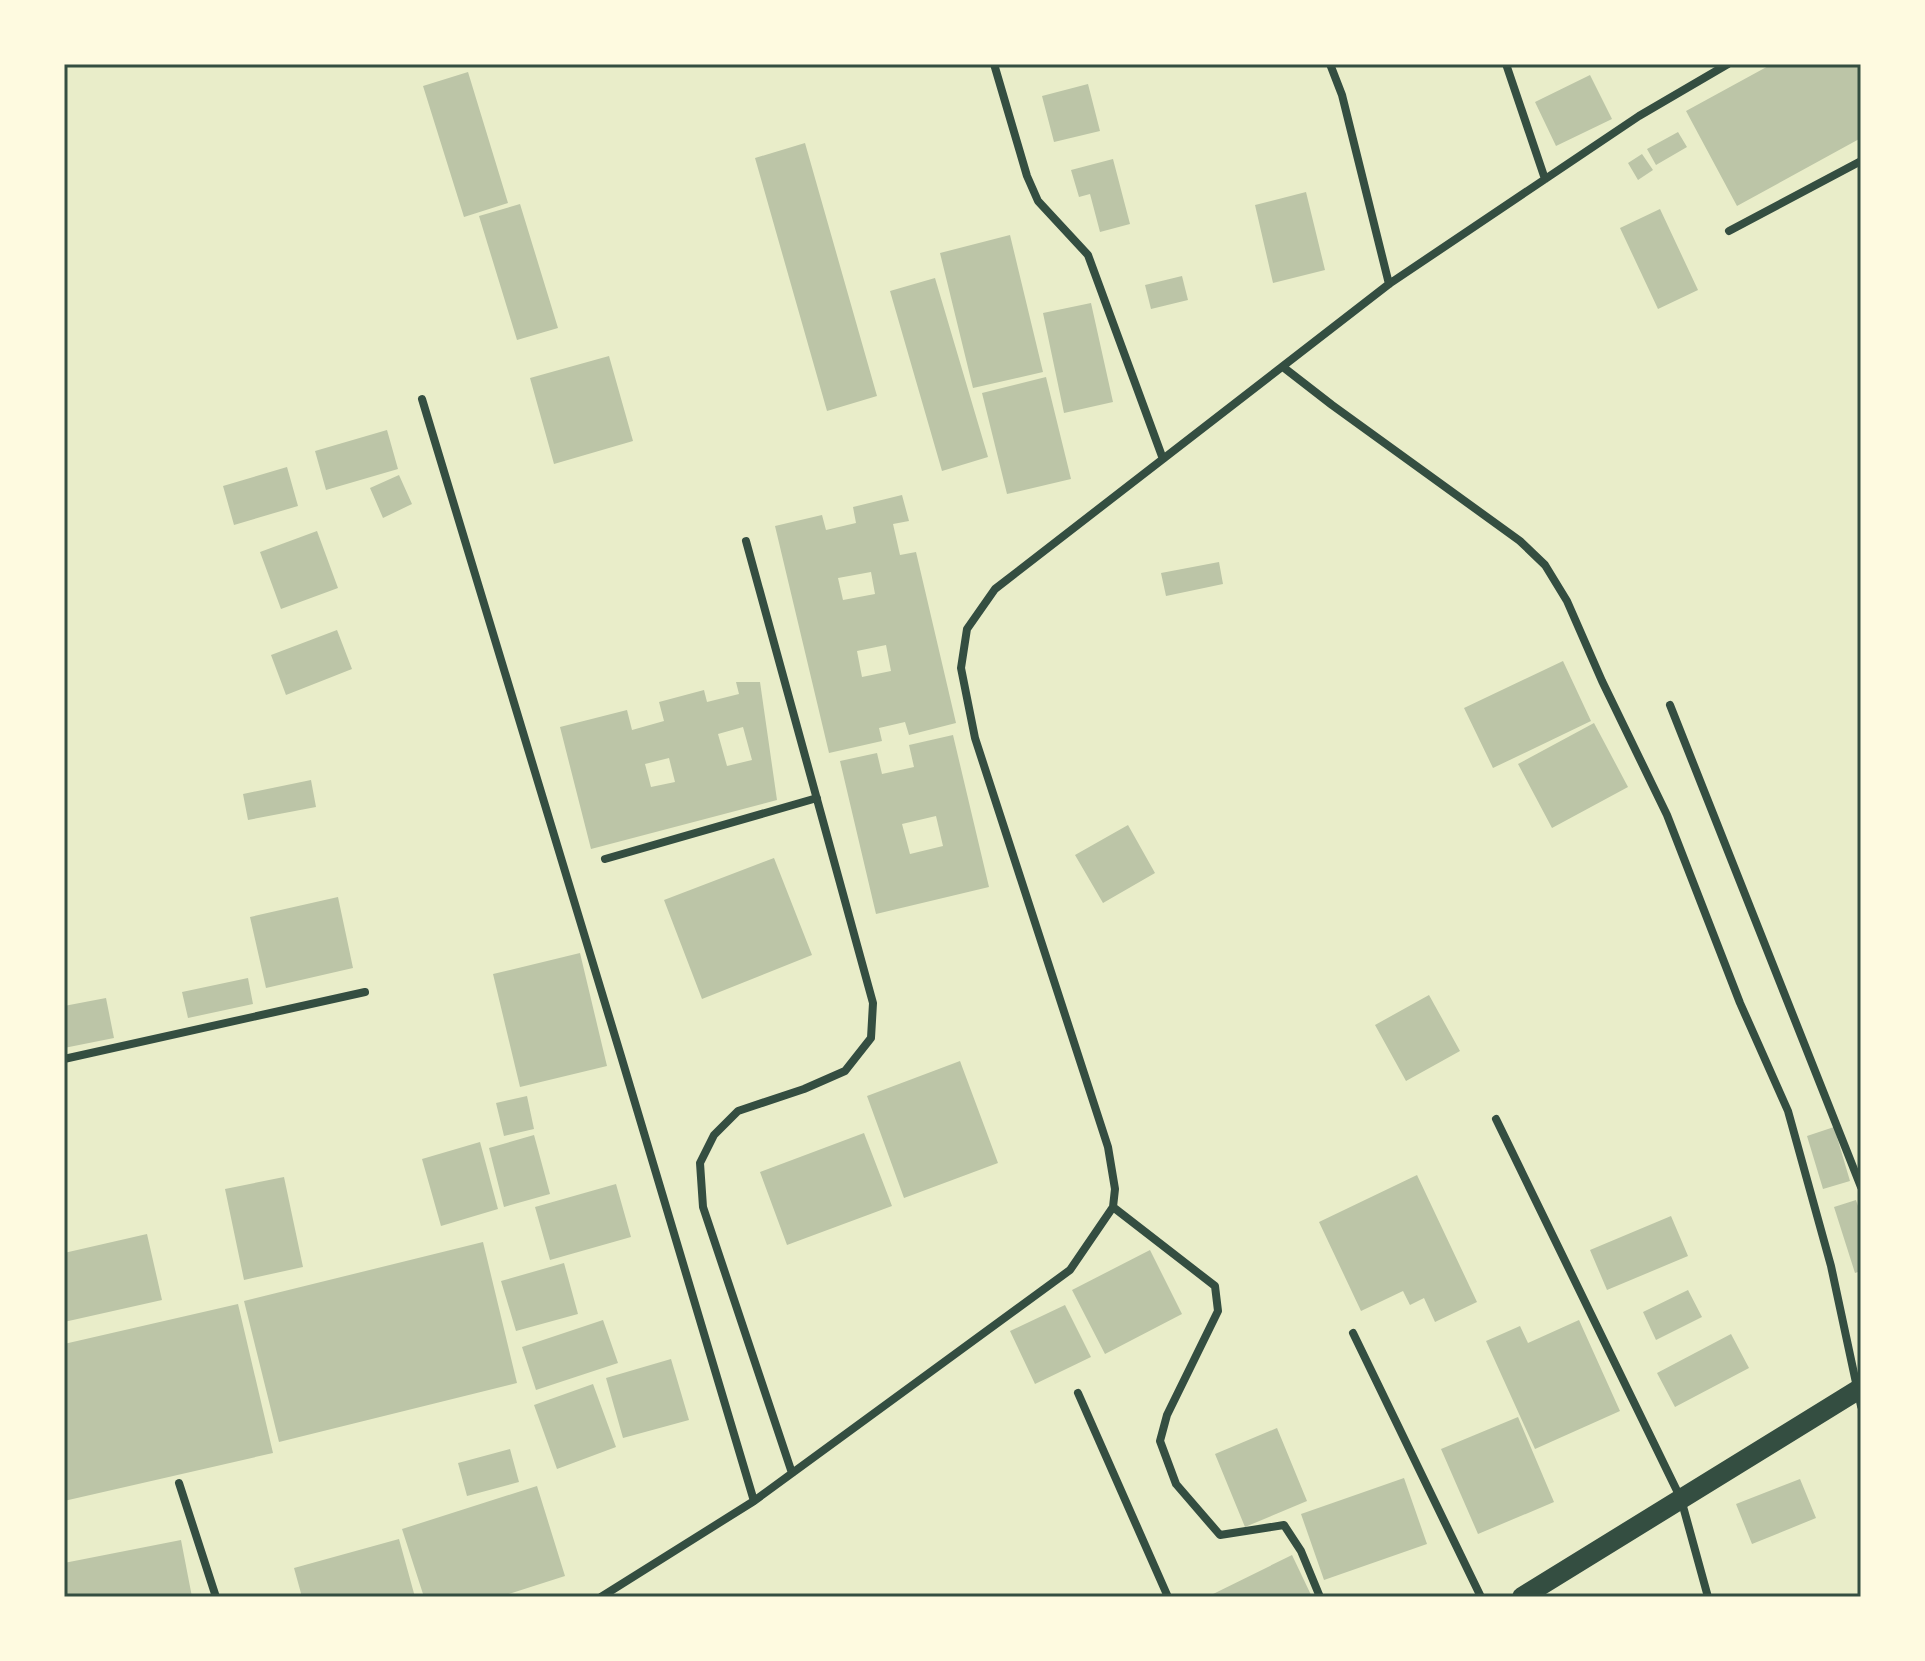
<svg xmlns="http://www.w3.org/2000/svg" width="1925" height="1661" viewBox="0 0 1925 1661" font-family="Poppins,sans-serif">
	<rect width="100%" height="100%" fill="#e9edc9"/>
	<path fill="#bcc5a7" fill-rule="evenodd" d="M1772,64H1861V138L1737,206L1686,111Z
		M468,72L508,203L464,217L423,86Z
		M1590,75L1612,119L1556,146L1535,102Z
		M1088,84L1100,131L1054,142L1042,96Z
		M1678,132L1687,147L1656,165L1647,149Z
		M805,143L877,396L827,411L755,158Z
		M1642,154L1653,170L1638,180L1628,163Z
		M1113,159L1130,224L1100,232L1090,194L1079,197L1071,170Z
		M1306,192L1325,270L1273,283L1255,205Z
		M520,204L558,328L517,340L479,216Z
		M1660,209L1698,290L1658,309L1620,228Z
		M1010,235L1043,372L973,388L940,253Z
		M1182,276L1188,300L1151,309L1145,285Z
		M935,278L988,457L942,471L890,291Z
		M1091,303L1113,402L1064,413L1043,313Z
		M609,356L633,441L554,464L530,378Z
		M1046,377L1071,479L1007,494L982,393Z
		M387,430L398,469L326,490L315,451Z
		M287,467L298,506L234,525L223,486Z
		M399,475L412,504L383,518L370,488Z
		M902,495L909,521L893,524L900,555L916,552L956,723L909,735L905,722L879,728L882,741L829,753L775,526L822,515L826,530L856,523L853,507ZM871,572L875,594L843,600L838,578ZM886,645L891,671L862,677L857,651Z
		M317,531L338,588L281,609L260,552Z
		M1219,562L1223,584L1166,596L1161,573Z
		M337,630L352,669L286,695L271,655Z
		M1563,661L1591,721L1493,768L1464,708Z
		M736,682H760L777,800L591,849L560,727L627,710L632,730L664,721L659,702L704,690L707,702L739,694ZM743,727L752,760L727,766L718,734ZM669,758L675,782L651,787L645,764Z
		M1594,723L1628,787L1552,828L1518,764Z
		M953,735L989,887L876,914L840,761L877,753L882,774L914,767L909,745ZM936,816L943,846L910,854L902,824Z
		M311,780L316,807L248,820L243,794Z
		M1128,825L1155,873L1103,903L1075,855Z
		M774,858L812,955L702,999L664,900Z
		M338,897L353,968L266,988L250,917Z
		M580,953L607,1066L520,1087L493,974Z
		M248,978L253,1004L188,1018L182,992Z
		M1429,995L1460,1051L1406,1081L1375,1025Z
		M106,998L114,1038L64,1048V1006Z
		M960,1061L998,1163L904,1198L867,1096Z
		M527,1096L534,1129L504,1136L496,1103Z
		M1834,1127L1850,1181L1823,1189L1807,1136Z
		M864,1133L892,1206L787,1245L760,1172Z
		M534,1135L550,1194L504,1207L489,1148Z
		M480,1142L498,1209L441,1226L422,1159Z
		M1417,1175L1477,1302L1435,1322L1424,1298L1410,1305L1403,1291L1361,1311L1319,1222Z
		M284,1177L303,1267L244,1280L225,1189Z
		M616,1184L631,1237L550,1260L535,1207Z
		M1856,1200L1861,1215V1271L1855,1273L1834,1207Z
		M1671,1216L1688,1256L1607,1290L1590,1250Z
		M147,1234L162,1300L64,1322V1253Z
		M483,1242L517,1383L279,1442L244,1301Z
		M1150,1250L1182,1314L1105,1354L1072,1290Z
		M564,1263L578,1314L516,1331L501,1281Z
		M1688,1290L1702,1317L1656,1340L1643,1312Z
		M238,1304L273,1453L64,1501V1344Z
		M1065,1305L1091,1357L1035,1384L1010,1331Z
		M603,1320L618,1363L536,1390L522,1347Z
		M1579,1320L1620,1411L1535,1449L1486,1341L1520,1326L1528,1343Z
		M1731,1334L1749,1368L1675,1407L1657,1373Z
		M671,1359L689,1420L623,1438L606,1378Z
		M593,1384L616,1447L557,1469L534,1405Z
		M1518,1417L1554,1502L1478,1534L1441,1449Z
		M1277,1428L1307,1501L1245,1527L1215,1454Z
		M510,1449L519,1482L467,1496L458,1463Z
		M1404,1478L1427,1544L1324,1580L1301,1514Z
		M1800,1479L1816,1518L1752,1544L1736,1504Z
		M537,1486L565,1576L499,1597H424L402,1529Z
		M399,1539L415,1597H302L294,1568Z
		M181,1540L192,1597H64V1563Z
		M1292,1555L1312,1597H1207Z"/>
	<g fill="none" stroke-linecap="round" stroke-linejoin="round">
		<path stroke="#344e41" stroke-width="8" d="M994,64L1027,176L1038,201L1088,255L1163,459
			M1330,64L1342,95L1389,284
			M1506,64L1545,179
			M1729,231L1861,161
			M1283,367L1332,405L1520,541L1545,565L1567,601L1602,681L1667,815L1740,1003L1788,1111L1831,1266L1861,1406
			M422,399C532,766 646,1133 754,1501L601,1597
			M746,541L873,1003L871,1038L845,1071L804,1089L738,1111L714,1135L700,1163L703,1207L792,1473
			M1670,705L1861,1187
			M605,859L817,798
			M64,1059L365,992
			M1496,1119L1681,1499L1708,1597
			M1113,1207L1215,1286L1218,1311L1167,1415L1160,1441L1176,1484L1220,1535L1284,1525L1301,1551L1320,1597
			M1353,1333L1481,1597
			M1078,1393L1168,1597
			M179,1483L216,1597
			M754,1501L1070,1270L1113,1207L1115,1189L1108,1147L975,738L961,668L967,629L995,589L1389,284L1639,116L1728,64"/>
		<path stroke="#344e41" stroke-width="20" d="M1522,1597L1861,1388"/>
	</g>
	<rect width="1925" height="1661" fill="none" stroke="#fefae0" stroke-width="132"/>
	<rect x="66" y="66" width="1793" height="1529" fill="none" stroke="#344e41" stroke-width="3"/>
</svg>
